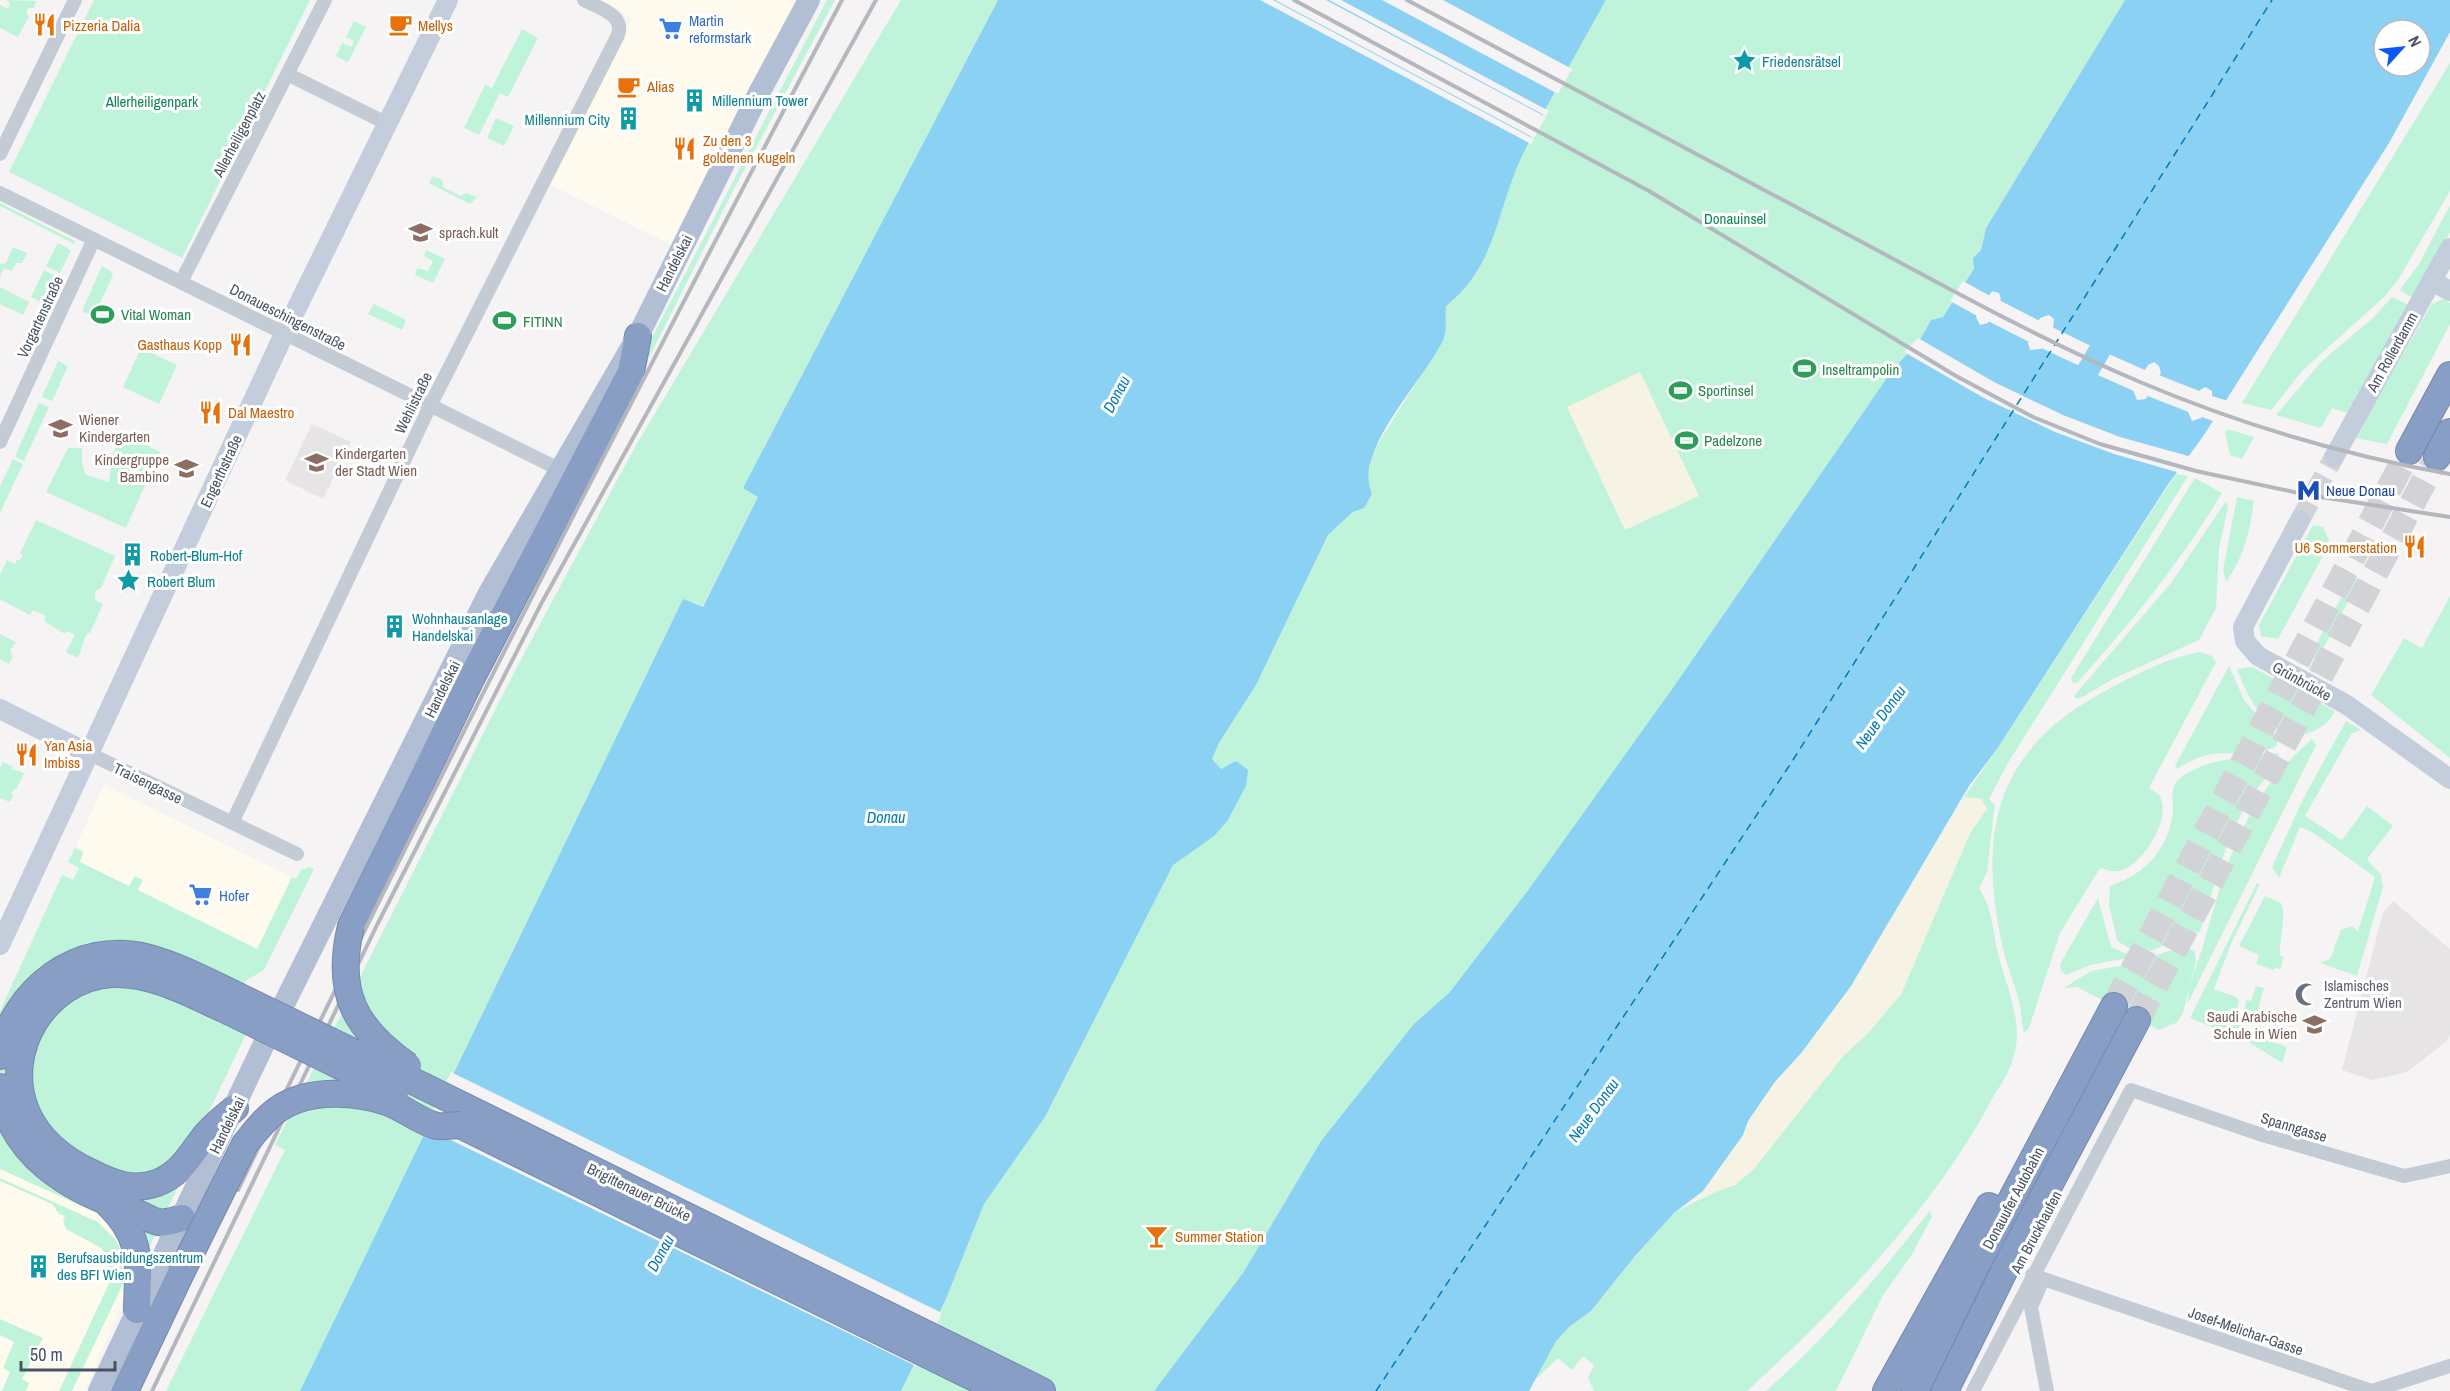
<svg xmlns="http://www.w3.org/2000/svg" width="2450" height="1391" viewBox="0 0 2450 1391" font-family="'Archivo Narrow',sans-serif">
	<rect width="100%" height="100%" fill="#f5f3f3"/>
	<path fill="#fefbee" d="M600,0H805L676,247L547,183L632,18Z
		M104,785L292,877L258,949L79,862L84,851L76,846Z
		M0,1169L99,1214L113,1227L128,1249L129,1286L85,1391H0Z"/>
	<path fill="#e6e4e5" d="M312,424L351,442L323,499L285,480Z
		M2393,901L2450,949V1034L2448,1040L2407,1072L2372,1080L2342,1070L2383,913Z"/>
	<path fill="#c0f4da" d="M6,0L36,1L34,8H28L26,11L29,17L18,37L0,28V5L8,9L10,3Z
		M94,0H310L182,258L9,172Z
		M827,0H835L733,191L611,433L604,430Z
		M901,0H998L743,488L759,496L702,608L683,599L300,1391H166L285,1150L275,1145L519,663L635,447Z
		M1606,0H2125L1986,228L1981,250L1973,258L1975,269L1943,318L1931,320L1921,338L1891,372L1677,682L1529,889L1449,993L1414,1025L1321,1141L1243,1273L1154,1391H901L946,1299L984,1204L1045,1117L1173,865L1228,820L1246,786L1236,761L1221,769L1212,759L1219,743L1256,685L1328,535L1354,512L1364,508L1372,453L1445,337L1446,306C1498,265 1496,209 1523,153C1548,101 1578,51 1606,0Z
		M354,21L366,27L348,62L336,56L342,43L351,47L354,41L346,37Z
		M522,29L538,38L508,97L500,93L479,135L464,128L485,85L492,88Z
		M2450,63V191L2398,280L2385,296L2303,370L2271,410L2242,403Z
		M496,118L514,126L504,146L487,138Z
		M433,176L442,180L443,187L461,196L466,193L477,197L470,204L429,183Z
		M0,203L75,241L74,244L0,206Z
		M2450,205V232L2415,300L2400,290L2419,264Z
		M58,243L71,250L60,273L46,266Z
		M13,247L27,253L22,263H16L12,271L4,268L0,277V264L6,263Z
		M426,250L445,259L433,283L415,275L417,268L428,271L433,261L424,256Z
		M102,266L111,271L113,275L94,316L82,311Z
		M44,270L58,277L45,304L31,297Z
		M0,287L29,302L23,315L0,304Z
		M2392,297L2409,305L2351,414L2332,408L2321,428L2276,415L2323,360L2373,318Z
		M2443,299L2450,303V324L2387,444L2355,438L2431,305Z
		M374,304L406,320L402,330L368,314Z
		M141,348L177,365L159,404L123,387Z
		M58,361L68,366L52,401L42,397Z
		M39,403L49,407L24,461L15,456Z
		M2227,429L2254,437L2242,459L2230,455L2225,432Z
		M123,434L160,452L126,528L46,492L68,448H82V464L86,475L109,482L113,453Z
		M13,459L23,464L0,513V486Z
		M2176,474L2188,476L2008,763L1989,799L1995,805L1994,811L1987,872L1979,888C1993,909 1992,928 1998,953C2006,987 2025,1023 2013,1059C2009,1073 1999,1087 1992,1099C1937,1205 1835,1311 1747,1391H1594L1588,1378L1594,1365L1583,1356L1572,1370L1558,1358L1534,1381L1555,1341L1569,1327L1591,1311L1635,1256L1674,1213L1704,1196L1735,1185L1753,1170L1843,1056L1868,1033L1901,994L1970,833L1984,813L1982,799L1964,797L1997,749Z
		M2195,478L2222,493C2180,563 2131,623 2077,683L2072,682L2071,678Z
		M2237,497L2254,501C2250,531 2244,557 2226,582L2223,570Z
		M2226,501L2228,507L2219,549L2216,608L2199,640L2113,679L2079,699L2073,697L2171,583Z
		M36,520L115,556L101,588L95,591V600L103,604L90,633H87L78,658L66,652L75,635L67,631L65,634L44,621L46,616L33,610L30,615L1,600L0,602V575L7,560L15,564L17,560H20L23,555L20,553Z
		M2313,525L2323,527L2330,543L2278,639L2261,636L2259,625Z
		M2352,577L2359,581L2317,660L2310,656Z
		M2450,596V758L2371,695L2404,638L2422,648Z
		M0,634L16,642L10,650L13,658L9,664L0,659Z
		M2199,652L2212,656L2216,662L2149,788C2152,790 2158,793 2160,797C2172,818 2143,864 2122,870C2114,873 2107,870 2100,868L2060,933L2029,1028L2024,1033C2021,1023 2022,1012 2019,1001C2014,982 2006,964 2002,944C1978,834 1995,752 2098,695C2129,678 2163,659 2199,652Z
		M2229,666L2244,700L2277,738V745C2261,758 2232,751 2212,754C2199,756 2188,762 2177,769L2175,766Z
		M2252,667L2335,711C2328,723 2324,727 2311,732C2273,748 2248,699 2237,669Z
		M2346,721L2361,730L2352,733L2305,816L2342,840L2367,806L2393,826L2367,859L2381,875L2383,887L2357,976L2320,963L2330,959L2341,930L2352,926L2358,932L2375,877L2312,832L2300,827L2279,878L2272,867L2303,799Z
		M2312,739L2316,745L2188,1003C2187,986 2198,963 2203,946C2227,861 2243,799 2312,739Z
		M2276,753L2279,754V761L2250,798L2230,835L2200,931L2148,952C2137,953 2125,947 2117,940L2109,905L2110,886C2146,874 2170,848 2173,809C2173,799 2170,786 2179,779C2206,757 2243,759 2276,753Z
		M3,762L13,767L12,769L24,773L16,790L14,789L11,794L13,795L10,802L0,798V768Z
		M75,848L83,852L80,862L129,886L135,876L143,880L138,890L257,949L292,877L296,879L301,870L309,867L314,869L264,970L245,981L247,1032L203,1124L181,1181L148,1250L99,1214L0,1169V1011L62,875L73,880L79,868L68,862Z
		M2257,883L2260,884L2231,944L2214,989L2236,997L2239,1001L2236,1015L2252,1035L2287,1047L2282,1063L2250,1043L2190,1018Z
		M2265,896L2281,903C2287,916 2279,938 2280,955L2284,957L2280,969L2275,968L2274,970L2256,964L2259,955L2239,946Z
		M2098,898L2111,947L2133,957L2090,965L2066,975L2061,971L2060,964Z
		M2184,946L2195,952L2196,961L2183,1013L2176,1024L2174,1023L2159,1030L2077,987L2064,988L2091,971L2126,965Z
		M2256,986L2264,988L2253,1027L2244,1014L2246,1000L2251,1001Z
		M0,1178L98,1222L116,1240L121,1250L123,1284L72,1391H59L111,1279L107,1256L101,1248L66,1229L63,1221L65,1216L59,1214L52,1204L0,1181Z
		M1930,1211L1932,1217L1911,1256L1883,1295L1836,1391H1766C1827,1337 1879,1275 1930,1211Z
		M0,1319L43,1338L22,1379L29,1383L26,1391H2L10,1372L3,1368L14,1342L0,1335Z"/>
	<path fill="#f6f2e4" d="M1640,372L1699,496L1625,530L1567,407Z
		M1964,797L1982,799L1987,809L1970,833L1901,994L1868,1033L1843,1056L1753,1170C1732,1188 1707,1194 1684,1208L1703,1191L1743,1135L1748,1121L1774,1083L1802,1053L1851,986Z"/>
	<path fill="#8ad1f4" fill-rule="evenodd" d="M998,0H1606C1578,51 1548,101 1523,154C1496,209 1498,265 1446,306C1445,316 1447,330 1444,338C1426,379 1352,450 1372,494L1364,508L1353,512L1328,535L1256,685L1219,743L1212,759L1221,769L1236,761L1248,770L1246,786L1228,820L1214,836L1173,865L1045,1117L984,1204L946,1299L901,1391H300L683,599L703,607L758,497L743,488Z
		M2125,0H2450V32L2389,143L2204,435L2169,483L1997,749L1969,786L1851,986L1802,1052L1774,1083L1748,1121L1743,1135L1703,1191L1674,1213L1635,1256L1591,1311L1569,1327L1556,1341L1529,1391H1154L1243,1273L1321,1141L1414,1024L1449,993L1529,889L1677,682L1891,372L1921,338L1931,320L1943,317L1974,269L1973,258L1981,250L1986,228ZM2384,30H2420V66H2384ZM1992,291L1999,293L2001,299L1988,323L1980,325L1976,317ZM2049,315L2054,319L2053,328L2041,349L2030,350L2028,343L2040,318ZM2097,343L2103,345L2105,352L2093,375L2084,376L2080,369L2092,346ZM2154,362L2159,366L2161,373L2146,399L2137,400L2133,390L2148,365ZM2205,387L2212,391V396L2201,418L2192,421L2188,412L2200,390Z"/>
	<path fill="#f5f3f3" d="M1260,0H1273L1534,139L1531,144Z
		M1275,0H1326L1546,117L1534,138Z
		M1329,0H1341L1549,111L1546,116Z
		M1382,0H1443L1572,69L1558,94Z
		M1963,281L1990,296L1979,317L1950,301Z
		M1997,299L2042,322L2031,343L1986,320Z
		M2050,326L2095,348L2084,368L2039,347Z
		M1918,338L1994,382L2063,415L2120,437L2192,457L2180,473L2114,454L2055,432L1984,398L1904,352Z
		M2102,351L2147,371L2136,392L2091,372Z
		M2156,374L2202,392L2191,413L2145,395Z
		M2209,395L2228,401L2216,422L2199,416Z
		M451,1072L942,1313L916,1366L424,1127Z"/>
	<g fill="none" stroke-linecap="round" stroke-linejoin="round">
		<path stroke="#8ad1f4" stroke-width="22" d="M2069,403L2119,317"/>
		<path stroke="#027ab3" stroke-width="1.5" stroke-dasharray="8 6" stroke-linecap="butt" d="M1376,1391L1793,760L2272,0"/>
		<path stroke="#d2d3d6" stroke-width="20" stroke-dasharray="20 10" stroke-linecap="butt" d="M2300,520L2334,457"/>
		<path stroke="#d2d3d6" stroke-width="26" stroke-dasharray="26 13" stroke-linecap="butt" d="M2114,1006L2409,451
			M2137,1020L2437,457"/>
		<defs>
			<path id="highway" d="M2409,451L2450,375
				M2437,457L2450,432
				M351,926L472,677L631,372L638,336
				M228,1011C192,995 153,972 112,974C46,978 0,1051 27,1113C40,1142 64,1160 92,1173C113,1184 134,1191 157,1183C180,1174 188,1158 202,1140C210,1128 224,1118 235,1108
				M0,1056C14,990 77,940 146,957C177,965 207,981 236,995
				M0,1087C11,1156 69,1190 130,1210C155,1219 154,1228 182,1218
				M425,1087L1042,1391
				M460,1125L1001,1391
				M108,1204C144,1239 138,1264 137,1310
				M125,1391L181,1273
				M1886,1391L1989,1206
				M1915,1391L1975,1268L2114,1006
				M1945,1391L2009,1261L2137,1020"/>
		</defs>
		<use href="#highway" stroke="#7289b0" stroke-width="28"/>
		<path stroke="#c3cbd5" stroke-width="14" d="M289,75L388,124
			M0,154L75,0
			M0,193L561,470
			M181,282L325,0
			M0,442L94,239
			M88,753L297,854
			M232,823L430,406L618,35C625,15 599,8 584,0
			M2032,1275L2372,1391L2450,1366
			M2043,1279L2031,1307L2047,1391
			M1973,1391L2131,1090L2259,1134L2404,1176L2450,1166"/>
		<path stroke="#c4cddc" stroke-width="20" d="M2432,281L2450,291
			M2334,457L2450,248
			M2300,520L2243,627L2245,641L2258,656L2347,705L2450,779
			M0,709L88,753
			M0,945L284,334L448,0"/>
		<path stroke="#b1bed3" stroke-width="22" d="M99,1391L263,1046L489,593L638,336L759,93L809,0"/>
		<use href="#highway" stroke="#889ec4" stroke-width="26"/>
		<path stroke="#b4b7bd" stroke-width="4" d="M1294,0L1649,191L1956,376L2033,417L2100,444L2196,471L2308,495L2450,517
			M1407,0C1548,75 1689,150 1830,225C1932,279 2034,337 2140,382C2239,424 2344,455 2450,474
			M238,1190C431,789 634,393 842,0
			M152,1391L377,925L541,604L876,0"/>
		<defs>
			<path id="highway-bridge" d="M351,926C335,992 354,1028 408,1066
				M236,995L425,1087
				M228,1011L395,1093
				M181,1273L245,1144C255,1132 266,1117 280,1108C309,1089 355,1091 387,1102C404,1108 420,1122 437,1126C444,1127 453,1125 460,1125"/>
		</defs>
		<use href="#highway-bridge" stroke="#7289b0" stroke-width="28" stroke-linecap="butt"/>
		<use href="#highway-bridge" stroke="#889ec4" stroke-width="26"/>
	</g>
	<defs>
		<symbol id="restaurant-bare" viewBox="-9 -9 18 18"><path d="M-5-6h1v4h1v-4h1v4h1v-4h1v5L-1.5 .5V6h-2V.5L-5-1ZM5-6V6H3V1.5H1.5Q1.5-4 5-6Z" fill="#e8710a" stroke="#fff" stroke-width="2.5" paint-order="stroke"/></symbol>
		<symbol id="cafe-bare" viewBox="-9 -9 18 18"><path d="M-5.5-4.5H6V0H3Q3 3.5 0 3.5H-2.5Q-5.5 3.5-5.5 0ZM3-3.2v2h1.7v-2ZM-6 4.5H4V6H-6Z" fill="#e8710a" stroke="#fff" stroke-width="2.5" paint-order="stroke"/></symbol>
		<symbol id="supermarket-bare" viewBox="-9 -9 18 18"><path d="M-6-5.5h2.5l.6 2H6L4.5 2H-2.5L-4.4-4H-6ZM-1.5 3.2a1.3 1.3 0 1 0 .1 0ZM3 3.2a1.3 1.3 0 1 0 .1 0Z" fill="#3f7fe0" stroke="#fff" stroke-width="2.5" paint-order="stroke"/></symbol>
		<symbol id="sight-bare" viewBox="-9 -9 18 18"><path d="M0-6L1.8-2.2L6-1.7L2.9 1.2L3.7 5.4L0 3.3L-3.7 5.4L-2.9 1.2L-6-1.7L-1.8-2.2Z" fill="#0f9aa8" stroke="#fff" stroke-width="2.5" paint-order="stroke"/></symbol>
		<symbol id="building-bare" viewBox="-9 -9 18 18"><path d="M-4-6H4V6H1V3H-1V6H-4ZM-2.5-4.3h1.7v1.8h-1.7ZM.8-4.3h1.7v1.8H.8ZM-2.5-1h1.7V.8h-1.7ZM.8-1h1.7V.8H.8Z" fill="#0f9aa8" stroke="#fff" stroke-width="2.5" paint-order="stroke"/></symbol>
		<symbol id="school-bare" viewBox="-9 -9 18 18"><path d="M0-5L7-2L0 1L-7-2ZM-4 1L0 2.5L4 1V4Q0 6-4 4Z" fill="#8d6e63" stroke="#fff" stroke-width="2.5" paint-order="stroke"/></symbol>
		<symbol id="stadium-bare" viewBox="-9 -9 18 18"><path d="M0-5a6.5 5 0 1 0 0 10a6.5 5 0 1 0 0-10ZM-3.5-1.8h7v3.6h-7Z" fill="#2e9e5b" stroke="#fff" stroke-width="2.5" paint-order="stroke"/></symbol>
		<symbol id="metro-bare" viewBox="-9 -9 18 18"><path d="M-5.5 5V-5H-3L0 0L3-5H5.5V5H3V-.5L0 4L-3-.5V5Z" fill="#1a4fb4" stroke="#fff" stroke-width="2.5" paint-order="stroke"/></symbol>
		<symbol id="mosque-bare" viewBox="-9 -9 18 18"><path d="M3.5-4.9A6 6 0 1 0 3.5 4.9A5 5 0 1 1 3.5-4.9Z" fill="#6b7280" stroke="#fff" stroke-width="2.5" paint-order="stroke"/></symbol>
		<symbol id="bar-bare" viewBox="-9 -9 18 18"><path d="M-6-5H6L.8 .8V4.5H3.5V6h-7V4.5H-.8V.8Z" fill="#e8710a" stroke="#fff" stroke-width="2.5" paint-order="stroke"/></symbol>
	</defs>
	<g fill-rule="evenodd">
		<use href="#restaurant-bare" x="28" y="8" width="33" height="33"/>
		<use href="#cafe-bare" x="384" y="8" width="33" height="33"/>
		<use href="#supermarket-bare" x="654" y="12" width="33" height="33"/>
		<use href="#sight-bare" x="1728" y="44" width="33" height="33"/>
		<use href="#cafe-bare" x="612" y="70" width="33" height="33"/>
		<use href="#building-bare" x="678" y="84" width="33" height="33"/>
		<use href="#building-bare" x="612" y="102" width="33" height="33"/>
		<use href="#restaurant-bare" x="668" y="132" width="33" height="33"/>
		<use href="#school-bare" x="404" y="216" width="33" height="33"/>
		<use href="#stadium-bare" x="86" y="298" width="33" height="33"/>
		<use href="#stadium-bare" x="488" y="304" width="33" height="33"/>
		<use href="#restaurant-bare" x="224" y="328" width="33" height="33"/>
		<use href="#stadium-bare" x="1788" y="352" width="33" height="33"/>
		<use href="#stadium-bare" x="1664" y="374" width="33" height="33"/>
		<use href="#restaurant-bare" x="194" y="396" width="33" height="33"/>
		<use href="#school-bare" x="44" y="412" width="33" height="33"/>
		<use href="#stadium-bare" x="1670" y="424" width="33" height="33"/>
		<use href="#school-bare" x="300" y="446" width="33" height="33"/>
		<use href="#school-bare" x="170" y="452" width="33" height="33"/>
		<use href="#metro-bare" x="2292" y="474" width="33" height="33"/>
		<use href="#restaurant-bare" x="2398" y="530" width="33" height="33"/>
		<use href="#building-bare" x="116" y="538" width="33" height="33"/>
		<use href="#sight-bare" x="112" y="564" width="33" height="33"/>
		<use href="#building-bare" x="378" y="610" width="33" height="33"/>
		<use href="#restaurant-bare" x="10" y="738" width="33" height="33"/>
		<use href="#supermarket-bare" x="184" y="878" width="33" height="33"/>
		<use href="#mosque-bare" x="2290" y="978" width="33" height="33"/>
		<use href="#school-bare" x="2298" y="1008" width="33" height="33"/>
		<use href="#bar-bare" x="1140" y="1220" width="33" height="33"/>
		<use href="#building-bare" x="22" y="1250" width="33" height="33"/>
	</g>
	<g text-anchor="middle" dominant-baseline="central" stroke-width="6" stroke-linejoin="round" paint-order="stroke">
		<g font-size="15" fill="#366cbe" stroke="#fff" text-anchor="start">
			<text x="689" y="20">Martin<tspan x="689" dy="17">reformstark</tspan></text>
			<text x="219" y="895">Hofer</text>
		</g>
		<g font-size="15" fill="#c56008" stroke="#fff" text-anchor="start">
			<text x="63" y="25">Pizzeria Dalia</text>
			<text x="418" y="25">Mellys</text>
			<text x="647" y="86">Alias</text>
			<text x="703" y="140">Zu den 3<tspan x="703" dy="17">goldenen Kugeln</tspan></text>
			<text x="222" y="344" text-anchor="end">Gasthaus Kopp</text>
			<text x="228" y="412">Dal Maestro</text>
			<text x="2397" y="547" text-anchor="end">U6 Sommerstation</text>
			<text x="44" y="745">Yan Asia<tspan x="44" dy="17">Imbiss</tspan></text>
			<text x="1175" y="1236">Summer Station</text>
		</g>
		<g font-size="15" fill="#0d838f" stroke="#fff" text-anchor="start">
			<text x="1762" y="61">Friedensrätsel</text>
			<text x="712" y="100">Millennium Tower</text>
			<text x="610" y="119" text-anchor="end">Millennium City</text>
			<text x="150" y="555">Robert-Blum-Hof</text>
			<text x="147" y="581">Robert Blum</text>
			<text x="412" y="618">Wohnhausanlage<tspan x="412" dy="17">Handelskai</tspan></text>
			<text x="57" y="1257">Berufsausbildungszentrum<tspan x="57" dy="17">des BFI Wien</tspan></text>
		</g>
		<g font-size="15" fill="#108659" stroke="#fff">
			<text x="152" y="101">Allerheiligenpark</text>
			<text x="1735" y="218">Donauinsel</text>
		</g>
		<g font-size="15" fill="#485362" stroke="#fff">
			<text transform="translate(239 134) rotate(-62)">Allerheiligenplatz</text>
			<text transform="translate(674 263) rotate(-63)">Handelskai</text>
			<text transform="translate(40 317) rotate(-65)">Vorgartenstraße</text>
			<text transform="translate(288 317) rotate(27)">Donaueschingenstraße</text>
			<text transform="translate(2392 352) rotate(-61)">Am Rollerdamm</text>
			<text transform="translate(413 403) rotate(-64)">Wehlistraße</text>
			<text transform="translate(221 471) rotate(-65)">Engerthstraße</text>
			<text transform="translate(2302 681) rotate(29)">Grünbrücke</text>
			<text transform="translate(442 689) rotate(-64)">Handelskai</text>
			<text transform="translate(148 783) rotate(26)">Traisengasse</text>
			<text transform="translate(227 1125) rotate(-64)">Handelskai</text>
			<text transform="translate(2294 1127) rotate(17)">Spanngasse</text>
			<text transform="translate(639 1192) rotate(26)">Brigittenauer Brücke</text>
			<text transform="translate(2013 1198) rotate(-62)">Donauufer Autobahn</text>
			<text transform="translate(2036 1232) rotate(-62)">Am Bruckhaufen</text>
			<text transform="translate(2246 1331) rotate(19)">Josef-Melichar-Gasse</text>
		</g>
		<g font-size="15" fill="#785e54" stroke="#fff" text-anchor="start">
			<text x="439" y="232">sprach.kult</text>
			<text x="79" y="419">Wiener<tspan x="79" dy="17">Kindergarten</tspan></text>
			<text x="335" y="453">Kindergarten<tspan x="335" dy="17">der Stadt Wien</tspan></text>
			<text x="169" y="459" text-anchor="end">Kindergruppe<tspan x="169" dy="17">Bambino</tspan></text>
			<text x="2297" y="1016" text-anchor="end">Saudi Arabische<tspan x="2297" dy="17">Schule in Wien</tspan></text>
		</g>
		<g font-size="15" fill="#27864d" stroke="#fff" text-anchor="start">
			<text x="121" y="314">Vital Woman</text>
			<text x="523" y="321">FITINN</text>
			<text x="1822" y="369">Inseltrampolin</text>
			<text x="1698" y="390">Sportinsel</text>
			<text x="1704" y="440">Padelzone</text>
		</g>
		<g font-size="15" fill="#164399" stroke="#fff" text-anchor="start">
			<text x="2326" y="490">Neue Donau</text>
		</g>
		<g font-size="15" fill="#5b616d" stroke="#fff" text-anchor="start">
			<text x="2324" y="985">Islamisches<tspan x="2324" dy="17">Zentrum Wien</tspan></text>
		</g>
		<g font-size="16" font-style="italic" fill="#027ab3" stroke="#fff">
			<text transform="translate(1116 394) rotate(-62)">Donau</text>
			<text transform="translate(1880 717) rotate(-54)">Neue Donau</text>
			<text x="886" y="817">Donau</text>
			<text transform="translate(1593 1110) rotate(-54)">Neue Donau</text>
			<text transform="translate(660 1253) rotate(-61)">Donau</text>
		</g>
	</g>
	<g transform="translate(2402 48) rotate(63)"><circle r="28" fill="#ffffff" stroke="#b6bac0" stroke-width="1.5"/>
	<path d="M0-4.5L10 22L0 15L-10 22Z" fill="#0d57f4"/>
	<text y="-9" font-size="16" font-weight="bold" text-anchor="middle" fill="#485362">N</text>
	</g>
	<path d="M21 1361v9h94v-9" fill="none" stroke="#485362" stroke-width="3"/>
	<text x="30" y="1361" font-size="18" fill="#485362" stroke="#ffffff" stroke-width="4.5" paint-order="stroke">50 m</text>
</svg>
